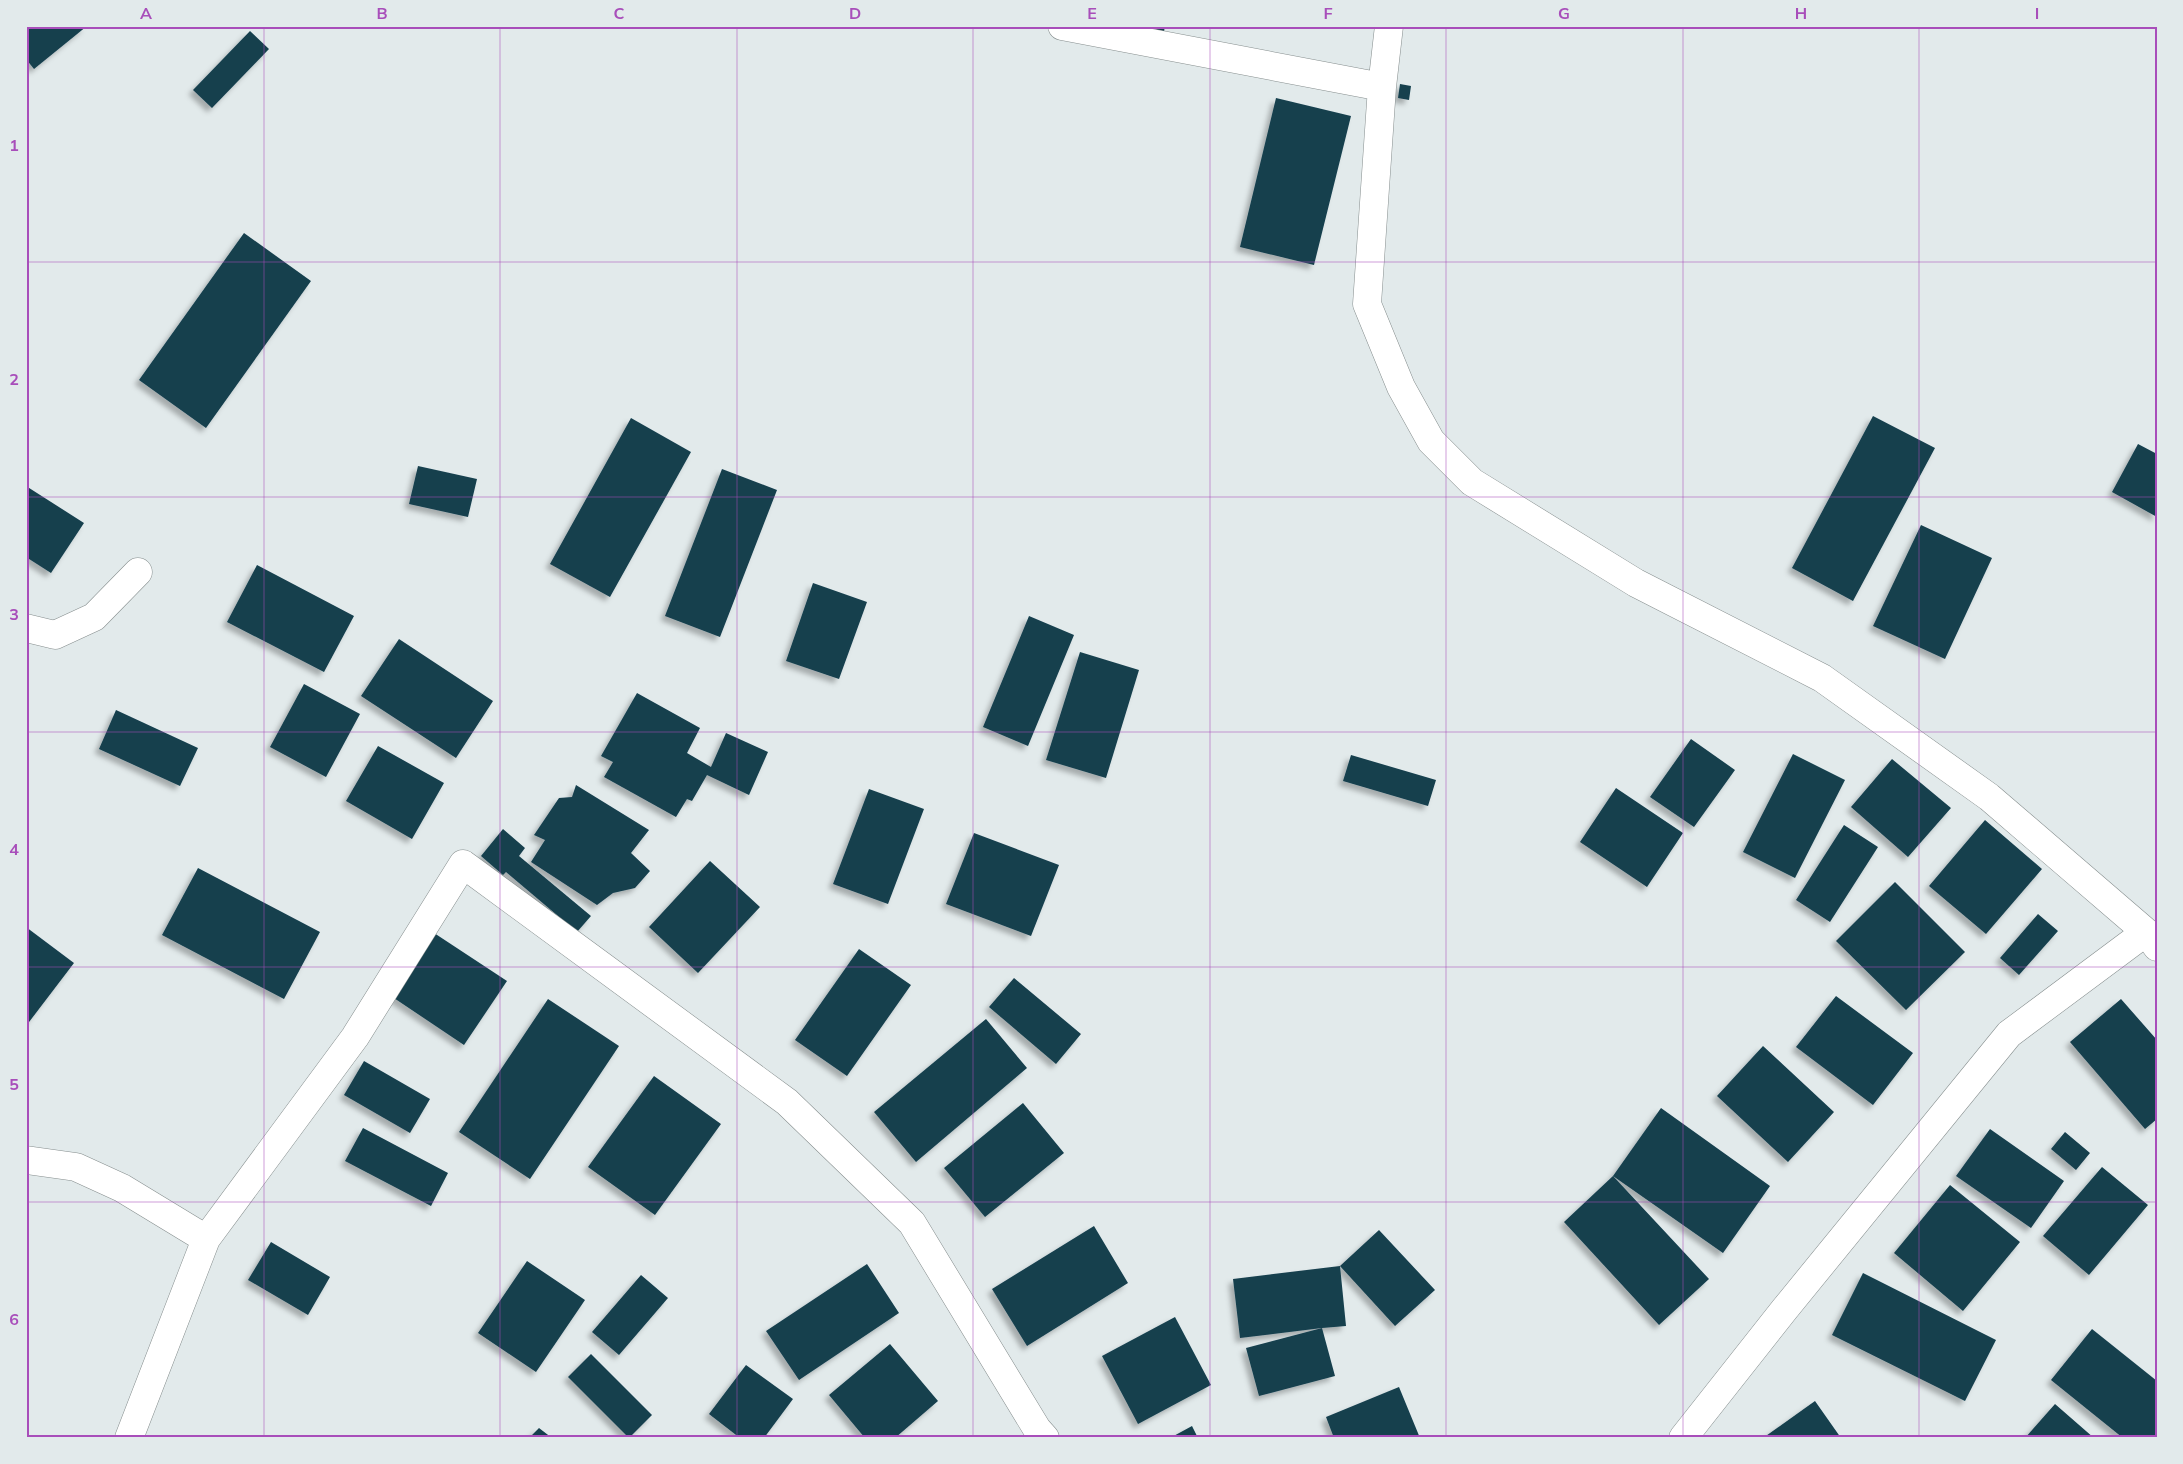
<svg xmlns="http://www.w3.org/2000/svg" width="2183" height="1464" viewBox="0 0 2183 1464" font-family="Mulish,sans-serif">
	<defs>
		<filter id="shadow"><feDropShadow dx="-4.5" dy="4.5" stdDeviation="2.5" flood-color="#0004"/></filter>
	</defs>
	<rect width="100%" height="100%" fill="#e2eaeb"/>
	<path fill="#153f4e" filter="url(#shadow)" d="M26,26H87L34,69L26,59Z
		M1091,26H1165L1163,37Z
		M250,31L269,49L212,108L193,90Z
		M1400,84L1411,86L1409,100L1398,98Z
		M1276,98L1351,116L1314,265L1240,247Z
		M244,233L311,281L206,428L139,380Z
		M1873,416L1935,448L1853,601L1792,568Z
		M631,418L691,452L610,597L550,564Z
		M2138,444L2157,454V517L2112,492Z
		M418,466L477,479L468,517L409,504Z
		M722,469L777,490L720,637L665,616Z
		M26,486L84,523L51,573L26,557Z
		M1921,525L1992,558L1945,659L1873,626Z
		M257,565L354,616L324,672L227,622Z
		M813,583L867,602L839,679L786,661Z
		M1029,616L1074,635L1028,746L983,727Z
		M399,639L493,701L456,758L361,696Z
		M1080,652L1139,670L1106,778L1046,760Z
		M304,684L360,714L326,777L270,747Z
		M637,693L700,728L687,753L711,767L726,733L768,752L749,795L707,775L692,801L687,799L676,817L604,777L613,762L601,756Z
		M116,710L198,748L180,786L99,749Z
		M1691,739L1735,770L1694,827L1650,797Z
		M378,746L444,783L412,839L346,801Z
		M1793,754L1845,780L1795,878L1743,852Z
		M1351,755L1436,780L1428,806L1343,781Z
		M1892,759L1951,808L1908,857L1851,807Z
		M576,785L649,830L631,853L650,871L635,888L613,893L597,905L531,862L545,840L534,835L559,798L572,797Z
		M1616,788L1683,833L1647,887L1580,842Z
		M869,789L924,809L888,904L833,884Z
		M1985,820L2042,869L1986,934L1929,886Z
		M1844,825L1878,847L1830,922L1796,900Z
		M503,829L525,848L519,856L591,916L577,932L506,872L503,875L481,856Z
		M974,833L1059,865L1031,936L946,904Z
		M710,861L760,907L698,973L649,927Z
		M198,868L320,932L284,999L162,935Z
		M1895,882L1965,952L1906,1010L1836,941Z
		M2038,914L2058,931L2019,975L2000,958Z
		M26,927L74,963L26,1026Z
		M428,929L507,981L464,1045L385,992Z
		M859,949L911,985L847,1076L795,1040Z
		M1014,978L1081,1034L1056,1064L989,1007Z
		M1836,996L1913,1053L1873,1105L1796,1047Z
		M548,999L619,1046L530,1179L459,1132Z
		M2121,999L2157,1040V1119L2145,1129L2070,1042Z
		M986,1019L1027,1068L916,1162L874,1112Z
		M1763,1046L1834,1112L1788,1162L1717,1096Z
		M364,1061L430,1099L410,1133L344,1095Z
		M654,1076L721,1124L655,1215L588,1167Z
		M1023,1103L1064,1153L985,1217L944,1168Z
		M1661,1108L1770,1186L1723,1253L1613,1176Z
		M363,1128L448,1173L431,1206L345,1161Z
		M1990,1129L2064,1181L2031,1228L1956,1176Z
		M2065,1132L2090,1153L2076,1170L2051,1149Z
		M2102,1167L2148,1205L2089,1275L2043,1236Z
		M1613,1176L1709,1279L1659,1325L1564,1222Z
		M1950,1185L2020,1242L1963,1311L1894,1253Z
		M1094,1226L1128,1283L1027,1346L992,1289Z
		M1379,1230L1435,1290L1395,1326L1340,1266Z
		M271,1242L330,1277L308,1315L248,1280Z
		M527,1261L585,1300L536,1372L478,1333Z
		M867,1264L899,1313L799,1380L766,1331Z
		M1340,1266L1346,1326L1322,1328L1335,1376L1259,1396L1246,1348L1322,1328L1240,1338L1233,1279Z
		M1863,1273L1996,1340L1965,1401L1832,1335Z
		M641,1275L668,1298L619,1355L592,1332Z
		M1175,1317L1211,1385L1138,1424L1102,1356Z
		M2092,1329L2157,1381V1438H2123L2051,1380Z
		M890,1344L938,1401L895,1438H865L829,1395Z
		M591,1354L652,1415L629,1438L568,1377Z
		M746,1365L793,1399L764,1438H740L709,1414Z
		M1399,1387L1420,1438H1334L1326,1417Z
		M1815,1401L1841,1438H1763Z
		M2055,1404L2094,1438H2025Z
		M1192,1426L1198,1438H1170Z
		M539,1428L552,1438H529Z"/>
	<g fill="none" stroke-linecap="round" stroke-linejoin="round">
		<defs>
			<path id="street" d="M1062,26L1382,87L1367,304L1401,387L1431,441L1472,482L1636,583L1822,678L1989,797L2146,932L2157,947
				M1382,87L1389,26
				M26,628L55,635L94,617L138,572
				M26,1160L76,1167L122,1188L206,1239
				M129,1438L206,1239L355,1037L463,864L787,1102L912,1223L1037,1429L1045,1438
				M1683,1438L1784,1310L2009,1034L2146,932"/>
		</defs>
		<use href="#street" stroke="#868e8e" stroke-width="29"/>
		<use href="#street" stroke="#fff" stroke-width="28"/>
	</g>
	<path fill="none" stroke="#a84eba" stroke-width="1" stroke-opacity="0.55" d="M264,26V1438M500,26V1438M737,26V1438M973,26V1438M1210,26V1438M1446,26V1438M1683,26V1438M1919,26V1438M26,262H2157M26,497H2157M26,732H2157M26,967H2157M26,1202H2157"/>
	<rect width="2183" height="1464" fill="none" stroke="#e2eaeb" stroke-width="55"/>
	<rect x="28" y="28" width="2128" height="1408" fill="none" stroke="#a84eba" stroke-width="2"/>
	<g font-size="16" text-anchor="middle" font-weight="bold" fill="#a84eba">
		<text x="146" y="19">A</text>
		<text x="382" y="19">B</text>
		<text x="619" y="19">C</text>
		<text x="855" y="19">D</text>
		<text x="1092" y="19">E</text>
		<text x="1328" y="19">F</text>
		<text x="1564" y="19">G</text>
		<text x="1801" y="19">H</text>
		<text x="2037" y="19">I</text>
		<text x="14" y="151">1</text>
		<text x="14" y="385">2</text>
		<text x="14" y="620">3</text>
		<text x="14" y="855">4</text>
		<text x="14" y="1090">5</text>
		<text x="14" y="1325">6</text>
	</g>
</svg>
